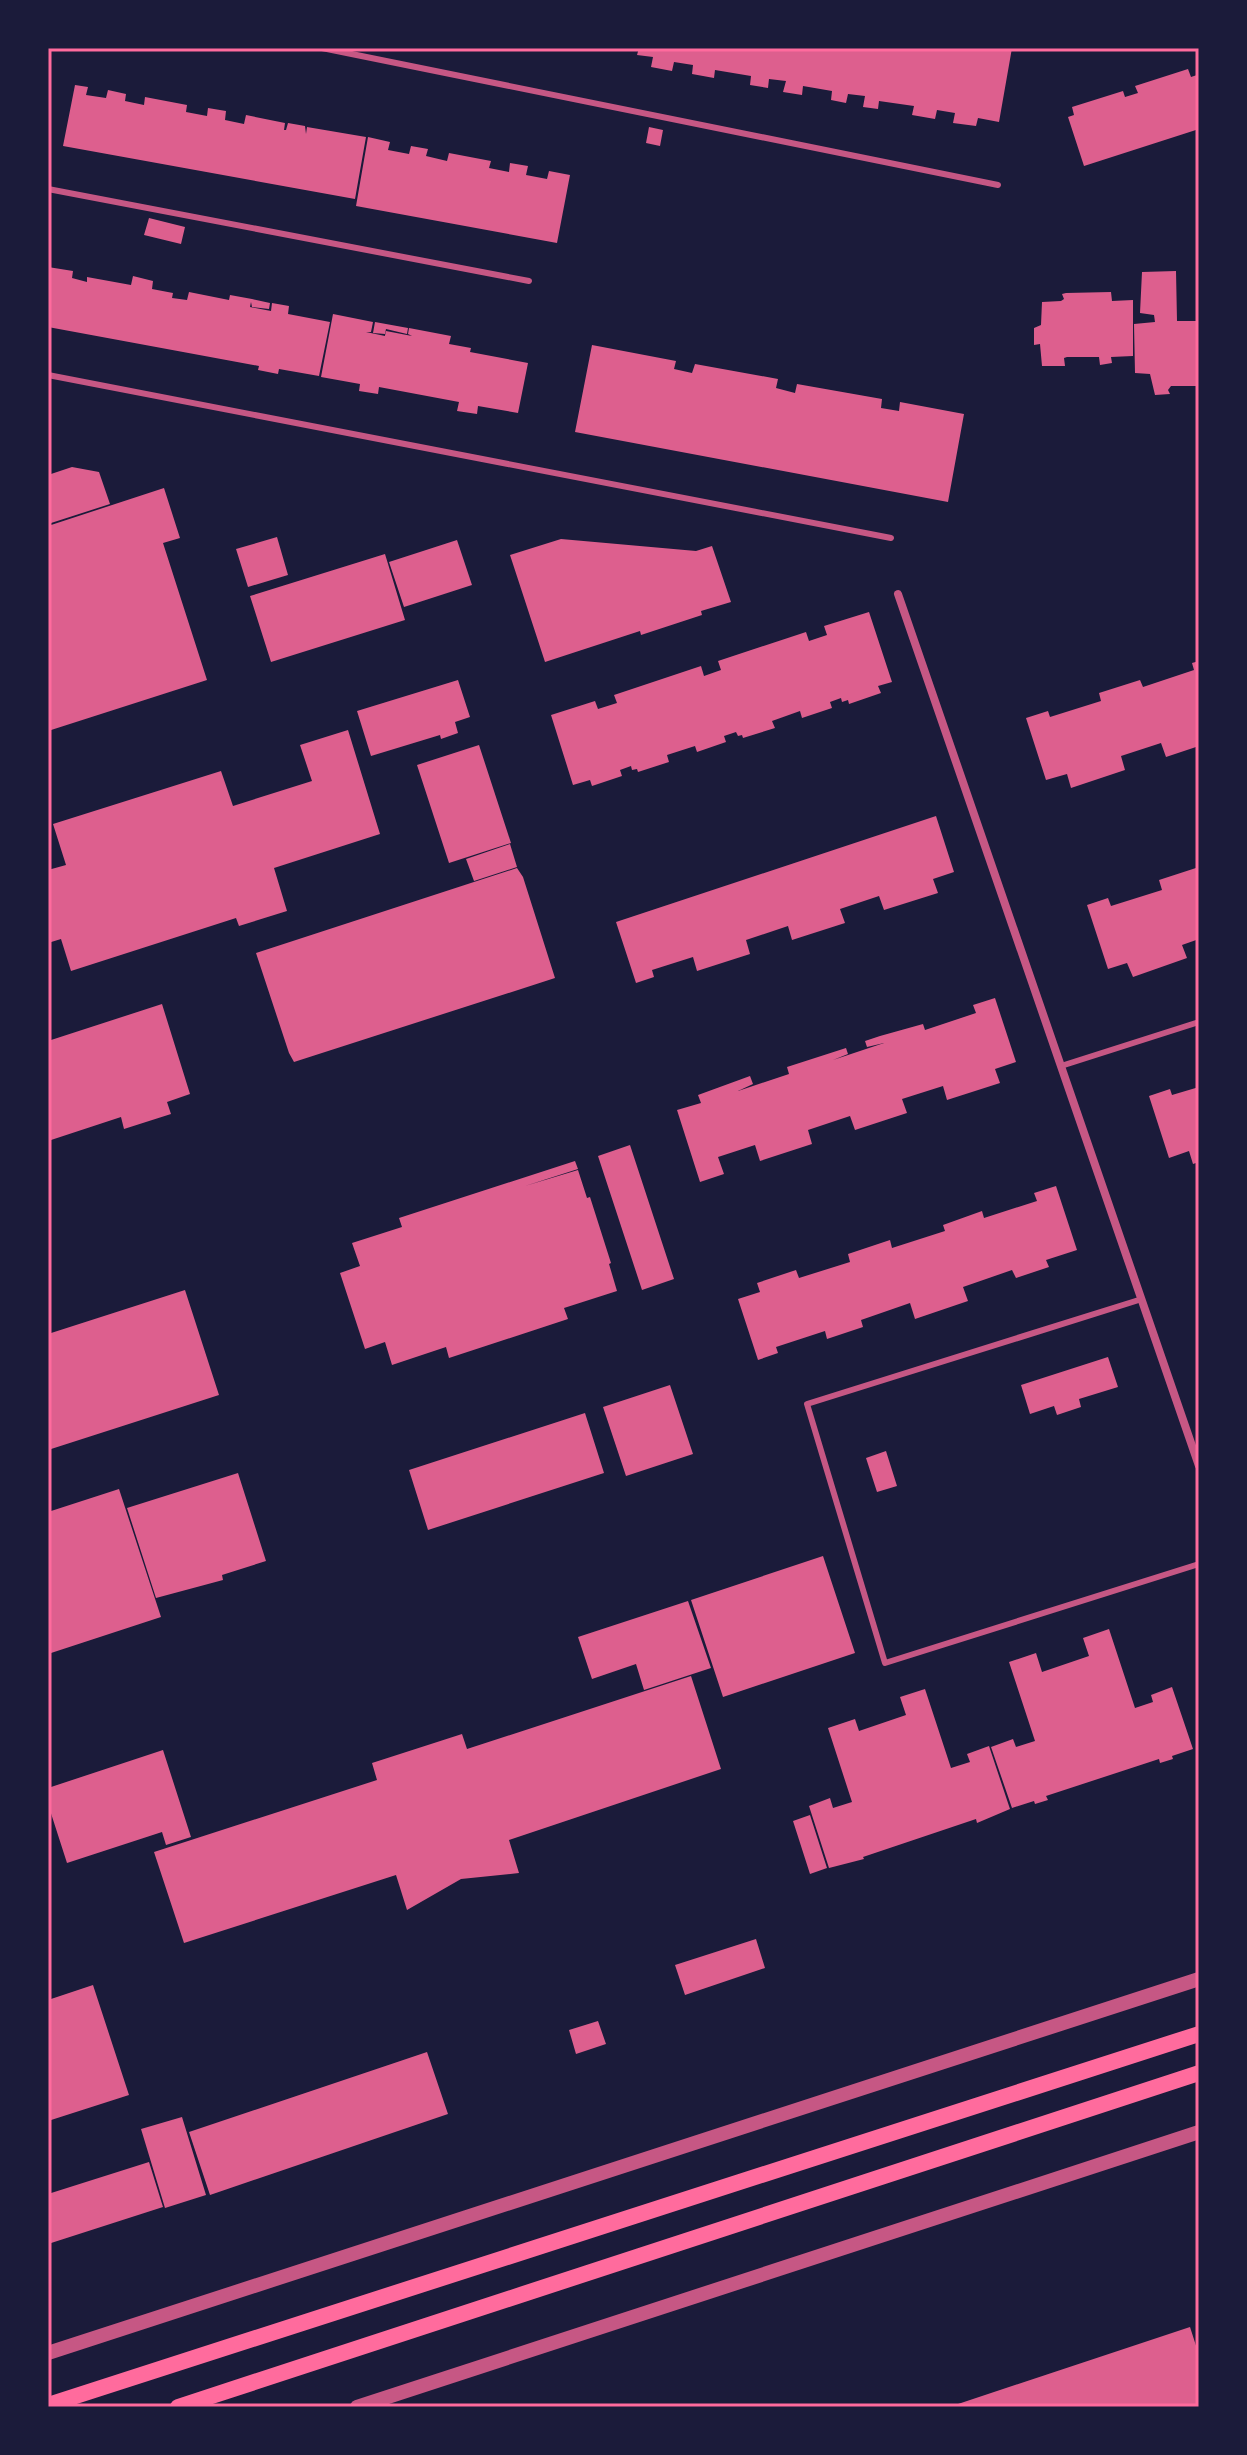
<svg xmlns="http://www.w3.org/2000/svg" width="1247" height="2455" viewBox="0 0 1247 2455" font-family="'DejaVu Sans',sans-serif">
	<rect width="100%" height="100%" fill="#1b1b3a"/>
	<path fill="#dd5f8e" d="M639,48H1012L999,122L978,118L976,126L953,123L955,113L937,110L935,119L912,115L914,106L879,101L878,109L863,107L865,96L848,94L846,103L831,100L832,91L803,86L802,95L783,92L786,81L769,79L768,88L750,85L751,76L715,70L714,78L692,74L693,65L674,62L672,71L651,67L653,57L637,55Z
		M1188,69L1191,77L1197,75L1199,81V129L1084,166L1068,117L1074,115L1072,107L1123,91L1125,97L1138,93L1135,86Z
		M75,85L88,87L86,95L106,98L108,90L126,94L125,101L144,105L145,97L187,105L186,112L207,116L208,108L226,111L225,120L244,124L246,115L285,123L284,130H286L288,123L305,126L306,134L307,127L366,137L355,199L63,146Z
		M649,127L663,130L660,146L646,143Z
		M368,137L390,142L388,150L409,154L411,146L428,149L426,156L447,161L449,153L491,161L489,168L509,172L510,163L528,166L526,175L547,179L549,171L570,175L557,243L356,206Z
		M149,218L185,227L181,244L144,235Z
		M48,267L73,271L72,278L87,282V277L131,285L133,276L153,281L152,289L173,293L172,298L187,300L189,292L229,300L230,295L252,299L270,303L269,309L252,307L251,302L250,307L271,311L272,303L289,306L288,314L330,322L319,376L279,369L278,374L258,370L259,366L48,327Z
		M1176,271L1177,321H1199V386H1171L1168,390L1170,394L1155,395L1150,374L1135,373L1134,324L1155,322L1154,315L1140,313L1142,272Z
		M1111,292L1112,301L1133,300V356L1111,357L1112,363L1100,365L1099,357H1067L1064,358L1065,366H1042L1040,344L1034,345V328L1041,325L1042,302L1061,301L1064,299L1062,294L1066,293Z
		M333,314L373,322L371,332H366L385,336L384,340L386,331L412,336L408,334L409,328L451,336L449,344L471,348L470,352L528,363L518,413L478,406L477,414L457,411L459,402L379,387L378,394L359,391L360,384L321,377Z
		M375,322L408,328L407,334L386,329L385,334L373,333Z
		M592,345L676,361L674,369L692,373L695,364L778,379L776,388L795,393L797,384L882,399L881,408L899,411L900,402L964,414L948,502L575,432Z
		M72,467L99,472L110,504L48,524V475Z
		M164,488L180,538L163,543L207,680L48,731V526Z
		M277,537L288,575L248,587L236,549Z
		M561,539L696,551L712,546L731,602L701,611L702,615L641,635L640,631L545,662L510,555Z
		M457,540L472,585L404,607L389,562Z
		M385,554L405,620L271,662L250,596Z
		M869,612L892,682L878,686L881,693L849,704L848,700L842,702L841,698L830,702L832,708L802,718L800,711L772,721L775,728L743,738L742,735L738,736L736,732L724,736L726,742L697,752L695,746L667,755L669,762L638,772L637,769L632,770L631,766L620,770L622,776L592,786L590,780L573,785L551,715L595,701L598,709L617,703L614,695L701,666L704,676L721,670L718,661L806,632L809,641L827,635L824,626Z
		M1199,661V746L1166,757L1161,743L1121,756L1125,770L1071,788L1067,774L1046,780L1026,718L1048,711L1050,717L1101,701L1099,693L1140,680L1143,687L1194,670L1192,663Z
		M458,680L470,717L455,722L458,733L441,739L440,735L371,756L357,711Z
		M348,730L380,834L274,868L287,911L239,926L236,918L71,971L61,939L48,943V870L66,865L53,824L221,771L233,806L312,781L300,745Z
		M479,745L511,843L449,863L417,765Z
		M936,816L954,872L933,879L938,893L884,910L879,896L840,909L845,923L792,940L788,926L746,940L750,954L697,971L693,957L652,970L654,977L636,983L616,922Z
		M510,844L517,867L474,881L466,859Z
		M1199,867V939L1182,945L1187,958L1133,977L1127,963L1108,969L1087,905L1108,898L1111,906L1162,890L1159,880Z
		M517,868L523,877L555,978L294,1062L289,1053L256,953Z
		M995,998L1016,1062L995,1069L1000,1083L947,1100L943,1086L902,1099L907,1113L855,1130L850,1116L808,1130L812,1144L760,1161L755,1145L718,1157L724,1174L700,1182L677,1110L701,1103L698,1095L750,1076L753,1084L738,1091L789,1074L787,1067L846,1048L848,1054L833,1060L884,1043L867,1047L865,1041L880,1036L923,1024L925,1030L976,1013L973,1005Z
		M162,1004L190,1094L167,1102L171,1114L124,1129L121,1117L48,1141V1041Z
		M1199,1087V1162L1193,1164L1189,1151L1169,1158L1149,1096L1170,1089L1172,1095Z
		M630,1145L674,1279L642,1290L598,1156Z
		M575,1161L578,1169L525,1186L578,1170L587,1198L590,1197L611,1263L609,1264L617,1291L564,1308L568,1319L449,1358L446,1347L392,1365L385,1342L365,1349L340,1273L360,1266L352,1243L402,1227L399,1218Z
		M1056,1186L1077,1250L1046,1260L1049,1267L1016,1278L1012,1270L963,1287L968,1301L915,1319L910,1303L861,1320L863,1327L827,1339L825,1331L776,1347L778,1353L758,1360L738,1299L760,1292L757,1283L796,1270L799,1278L850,1262L848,1254L890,1240L892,1248L945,1231L943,1225L982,1211L984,1218L1037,1201L1034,1193Z
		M185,1290L219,1395L48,1450V1334Z
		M1108,1357L1118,1387L1079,1399L1081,1407L1057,1415L1054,1406L1030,1414L1021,1385Z
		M670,1385L693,1454L626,1476L603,1407Z
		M585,1413L604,1473L428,1530L409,1470Z
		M886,1451L897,1486L877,1492L866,1458Z
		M238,1473L266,1561L222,1575L223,1580L156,1598L127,1508Z
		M119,1489L161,1617L48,1654V1512Z
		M823,1556L855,1653L723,1697L691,1600Z
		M688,1601L711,1668L644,1690L636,1664L592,1679L578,1637Z
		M1109,1629L1135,1708L1153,1702L1151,1695L1172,1687L1193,1749L1172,1756L1173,1759L1160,1763L1159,1759L1046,1796L1048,1800L1035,1804L1034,1801L1012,1808L991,1747L1013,1739L1016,1747L1035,1741L1009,1662L1036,1653L1042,1672L1089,1656L1083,1638Z
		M691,1676L721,1769L509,1840L519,1873L461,1879L407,1910L396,1875L184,1943L154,1852L377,1780L372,1763L462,1734L467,1749Z
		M925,1689L951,1768L970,1762L967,1754L989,1746L1010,1809L977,1823L976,1819L863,1857L864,1859L829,1868L809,1806L830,1798L833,1808L852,1802L828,1728L855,1719L859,1731L906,1715L900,1697Z
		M163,1750L191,1837L166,1845L162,1832L67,1863L48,1804V1788Z
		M810,1815L827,1868L810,1874L793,1821Z
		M756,1939L765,1968L685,1995L675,1965Z
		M93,1985L129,2095L48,2121V2000Z
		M598,2021L606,2044L576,2054L569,2030Z
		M427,2052L448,2114L210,2195L189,2132Z
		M182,2117L206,2195L165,2208L141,2129Z
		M149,2162L163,2207L48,2244V2194Z
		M1190,2327L1199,2355V2407H949Z"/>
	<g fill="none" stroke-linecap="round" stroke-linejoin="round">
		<path stroke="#c65784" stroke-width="6" d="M322,48L998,185
			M48,189L529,281
			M48,375L891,538
			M1061,1066L1199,1022
			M1142,1299L807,1404L885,1663L1199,1564"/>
		<path stroke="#c65784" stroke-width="8" d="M898,594L1199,1466"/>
		<path stroke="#c65784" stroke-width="14" d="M48,2353L1199,1979
			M357,2407L1199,2132"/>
		<path stroke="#ff6b9d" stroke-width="16" d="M48,2405L1199,2034
			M178,2407L1199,2073"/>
	</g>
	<rect width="1247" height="2455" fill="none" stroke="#1b1b3a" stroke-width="100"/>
	<rect x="50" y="50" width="1147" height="2355" fill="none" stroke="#ff6b9d" stroke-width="3"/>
</svg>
